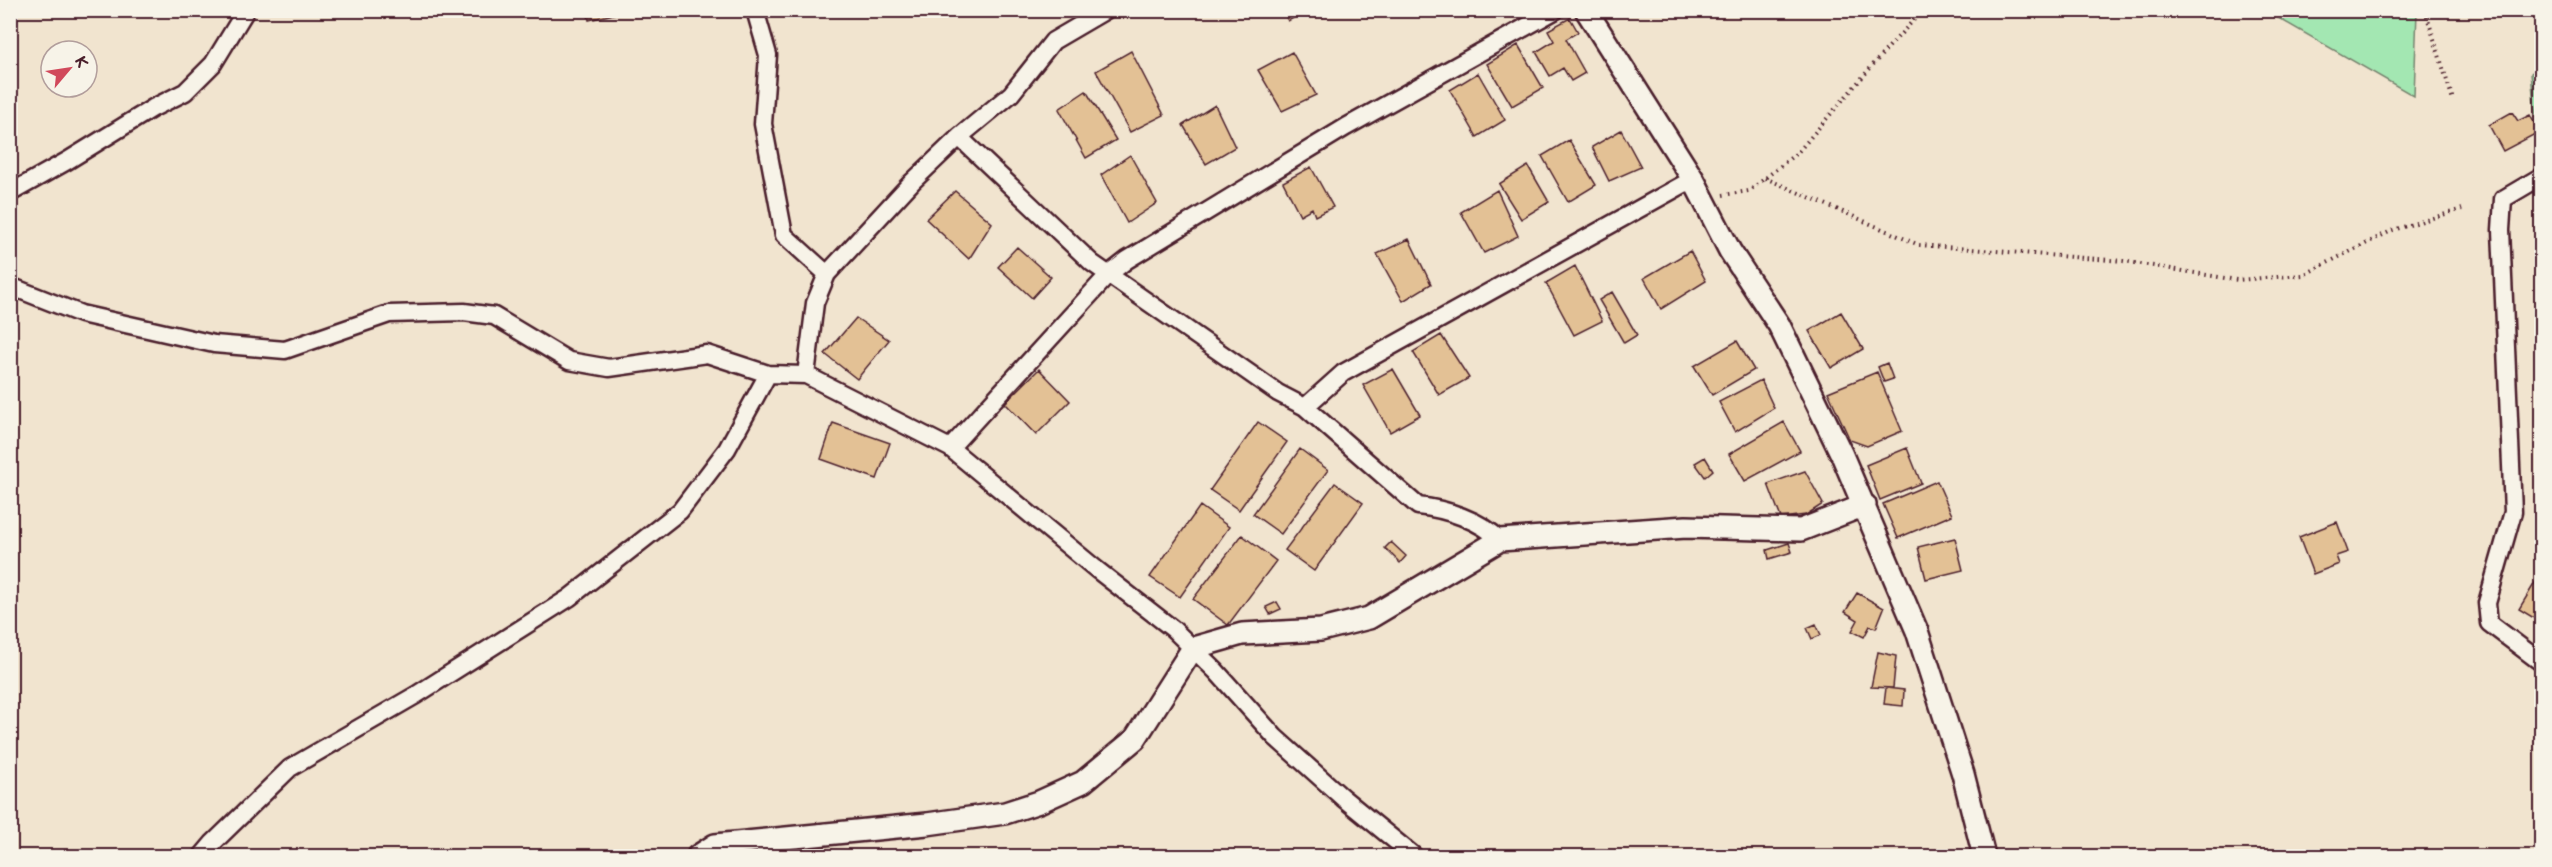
<svg xmlns="http://www.w3.org/2000/svg" width="2552" height="867" viewBox="0 0 2552 867" font-family="Mali,sans-serif">
	<rect width="100%" height="100%" fill="#f1e4cf"/>
	<filter id="ink" filterUnits="userSpaceOnUse"><feTurbulence type="fractalNoise" baseFrequency=".0167" numOctaves="2"/><feDisplacementMap in="SourceGraphic" scale="12" xChannelSelector="R" yChannelSelector="G"/><feConvolveMatrix kernelMatrix="1 2 1 2 8 2 1 2 1" color-interpolation-filters="sRGB"/></filter>
	<g filter="url(#ink)">
		<path fill="#a3e7b2" stroke="#76836e" stroke-width="1.5" d="M2266,11H2417L2414,96Z
			M2541,66V175L2531,73Z"/>
		<path fill="#e3c195" stroke="#4a1f2b" stroke-width="1.5" d="M587,10H630L589,20Z
			M1282,10H1308L1288,21Z
			M1570,18L1578,32L1566,39L1585,73L1571,81L1563,68L1550,76L1536,52L1554,41L1548,30Z
			M1518,45L1543,88L1512,106L1487,64Z
			M1131,51L1164,115L1130,132L1096,71Z
			M1292,52L1316,95L1282,111L1258,70Z
			M1478,73L1505,120L1477,137L1450,90Z
			M1086,91L1116,140L1086,158L1059,109Z
			M1215,105L1235,147L1206,164L1183,125Z
			M2512,112L2518,121L2530,115L2539,132L2503,151L2489,125Z
			M1621,130L1641,167L1609,181L1592,147Z
			M1569,140L1596,185L1568,202L1542,156Z
			M1130,155L1157,203L1127,223L1101,175Z
			M1528,166L1549,202L1521,219L1499,184Z
			M1311,167L1333,207L1315,216L1312,208L1300,215L1283,182Z
			M2542,184V206L2532,189Z
			M1497,190L1518,236L1484,253L1461,212Z
			M955,191L992,223L969,259L926,219Z
			M1409,239L1431,284L1403,301L1377,254Z
			M1017,247L1051,277L1032,298L998,267Z
			M1690,251L1706,281L1661,309L1644,278Z
			M1575,266L1602,321L1574,335L1546,283Z
			M1612,292L1637,335L1624,343L1599,300Z
			M1841,312L1863,349L1831,368L1809,331Z
			M856,318L889,340L857,379L825,354Z
			M1441,335L1469,378L1439,395L1413,352Z
			M1737,341L1754,370L1712,395L1694,366Z
			M1887,363L1893,379L1884,382L1878,367Z
			M1039,369L1070,401L1036,435L1005,403Z
			M1393,369L1420,415L1390,432L1363,385Z
			M1877,372L1902,431L1867,446L1850,440L1828,392Z
			M1761,380L1774,408L1735,432L1719,402Z
			M1258,422L1287,442L1239,510L1210,490Z
			M1784,422L1800,451L1745,481L1729,454Z
			M833,423L890,443L877,479L821,459Z
			M1907,448L1921,483L1880,500L1866,465Z
			M1300,449L1328,470L1281,534L1253,514Z
			M1705,457L1713,470L1705,477L1695,463Z
			M1805,471L1823,504L1806,515L1781,518L1768,484Z
			M1937,481L1952,515L1898,538L1883,504Z
			M1335,483L1363,503L1314,571L1285,550Z
			M1200,506L1229,527L1180,597L1150,577Z
			M2337,522L2348,552L2336,556L2339,564L2313,574L2299,537Z
			M1242,535L1276,561L1228,625L1193,599Z
			M1955,538L1963,570L1926,579L1918,547Z
			M1391,542L1406,556L1400,563L1385,548Z
			M1789,543L1792,552L1769,559L1767,550Z
			M2536,581L2542,584V623L2519,609Z
			M1857,593L1884,608L1876,628L1870,626L1864,637L1852,631L1858,620L1845,612Z
			M1277,602L1281,609L1270,614L1266,607Z
			M1816,624L1821,635L1812,639L1807,628Z
			M1878,652L1896,656L1893,688L1871,687Z
			M1886,688L1904,690L1903,706L1884,704Z"/>
		<g fill="none" stroke-linecap="round" stroke-linejoin="round">
			<defs>
				<path id="minor" d="M755,10L768,55L763,124L784,235L827,274
					M959,137L1092,263L1278,393L1305,407L1418,506C1446,509 1480,520 1500,540
					M2542,176L2503,199L2501,230L2513,512L2487,603L2489,623L2542,663
					M10,193L67,161L153,108L185,92L213,64L246,10
					M10,286L81,314L214,344L285,350L389,314L464,312L494,316L569,361L609,368L707,354L768,374L806,375L950,448L1096,569L1173,629L1216,671L1275,737L1343,798L1414,856
					M806,375L815,303L827,274L912,182L959,137L1011,94L1053,41L1106,10
					M1305,407L1343,373L1693,179
					M950,448L1109,274L1127,260L1346,127L1556,10
					M202,856L213,843L290,768L416,695L569,598L680,511L727,449L768,374"/>
				<path id="tertiary" d="M1586,10L1693,179L1730,251L1779,325L1842,455L1917,631L1963,774L1984,856
					M698,856L715,845L927,824L1005,813L1039,802L1083,782L1135,739L1193,648L1242,634L1321,630L1369,618L1500,540L1686,527L1801,530L1865,505"/>
			</defs>
			<use href="#minor" stroke="#4a1f2b" stroke-width="21"/>
			<use href="#tertiary" stroke="#4a1f2b" stroke-width="26"/>
			<path stroke="#4a1f2b" stroke-width="4" stroke-dasharray="1.5 4.5" stroke-linecap="butt" d="M2425,10L2453,100
				M1765,178L1919,245L2123,261L2237,280L2303,275L2393,230L2462,209
				M1723,195L1749,191L1798,152L1885,51L1923,10"/>
			<use href="#minor" stroke="#f7f3e8" stroke-width="16"/>
			<use href="#tertiary" stroke="#f7f3e8" stroke-width="21"/>
		</g>
	</g>
	<rect width="2552" height="867" fill="none" stroke="#f7f3e8" stroke-width="36"/>
	<rect x="18" y="18" width="2516" height="831" fill="none" stroke="#4a1f2b" stroke-width="2" filter="url(#ink)"/>
	<g transform="translate(69 69) rotate(61)"><circle r="28" fill="#f7f3e8" stroke="#b29e9c" stroke-width="1.5"/>
	<path d="M0-4.5L10 22L0 15L-10 22Z" fill="#d1495b"/>
	<text y="-9" font-size="16" font-weight="bold" text-anchor="middle" fill="#4a1f2b">K</text>
	</g>
</svg>
